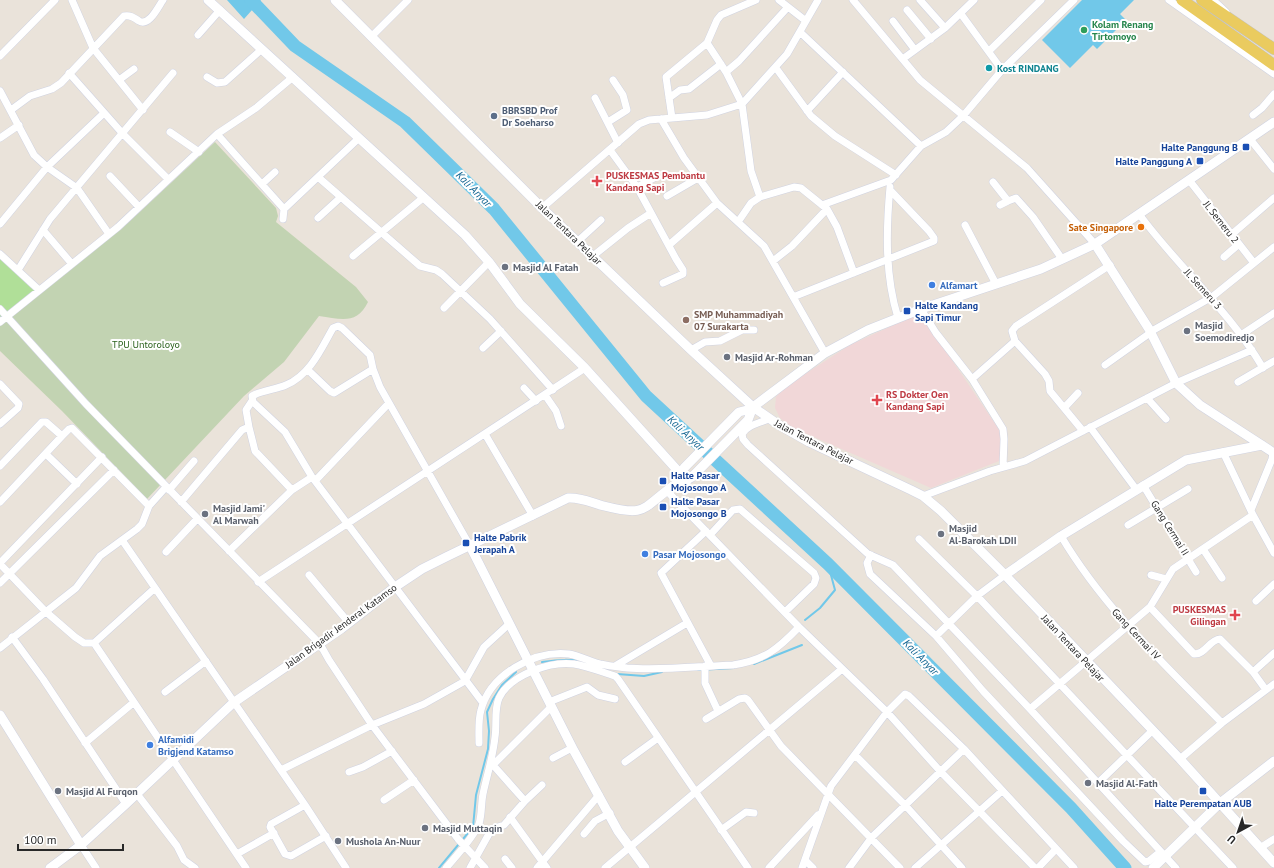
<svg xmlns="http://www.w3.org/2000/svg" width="1274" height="868" viewBox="0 0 1274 868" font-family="'PT Sans',sans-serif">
	<rect width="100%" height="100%" fill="#eae3da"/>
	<path fill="#f1d7d8" d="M920,313L1000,431L1002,446L999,461L931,488L791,427L780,418L775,408L776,397L785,387L850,345Z"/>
	<path fill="#b0df98" d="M0,257L36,290L0,320Z"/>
	<path fill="#c2d3b2" d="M215,142L276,208L278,216L276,222L356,287L368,302C357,325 341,319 319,316L284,362L244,396L147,499L62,411L0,351V326L133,218Z"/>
	<path fill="#71c8e9" d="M227,0H261L244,19Z
		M1082,0H1134L1120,14L1126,20L1097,49L1093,45L1070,68L1042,40Z"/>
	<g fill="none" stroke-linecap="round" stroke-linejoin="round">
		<path stroke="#71c8e9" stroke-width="2" d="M805,620L820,608L835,590L828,564
			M542,662C557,660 572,658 587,663
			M754,664L802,645
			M698,670L734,668
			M617,674L644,676L662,672
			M439,868L473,827L476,795L488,749L489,731L487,712L493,699L502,685L516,672"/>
		<path stroke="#71c8e9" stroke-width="13" d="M251,0L295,46L405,122L494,209L646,396L828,564L1071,808L1125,868"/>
		<defs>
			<path id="street" d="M72,0L93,48L143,110
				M779,0L806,21
				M853,0L920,80L1027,168L1095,244
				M920,0L945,28
				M1169,0L1274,74
				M1213,0L1226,12
				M907,10L931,39
				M961,14L1002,70
				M893,21L915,50
				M801,33L921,146
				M198,35L220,10
				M371,37L408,0
				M707,43L726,72L742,104L751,171L760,197
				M989,51L1041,0
				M0,56L55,0
				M904,58L945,28L974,0
				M776,68L811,116L835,136L896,175
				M726,72L739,61L788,7
				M69,73L123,134L168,179
				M207,77L217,83L225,82L262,49
				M119,80L134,69
				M0,91L34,155L47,167L77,188L109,234
				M595,98L618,143
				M669,98L680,90L689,89L721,64
				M11,110L30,96L52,89L61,83L124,16C130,15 133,17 139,21C149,27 158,7 163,0
				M807,111L843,72
				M1253,115L1262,108L1274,94
				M672,118L666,77L707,43L717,20L721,15L756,0
				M661,119L684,158L717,203L764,246L825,353
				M608,122L627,110L623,95L613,80
				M170,132L199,152
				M217,134L284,209L283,219
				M0,138L19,125
				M1250,139L1274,169
				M610,150L637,187L676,259L683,270V274L663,283
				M110,176L139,207
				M318,177L420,266L436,270L442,274L490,319L553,390
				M1189,180L1254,263
				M993,182L1008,201L1016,198L1033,217L1062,259
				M262,184L275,172
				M637,187L656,177
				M890,187C886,231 885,276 898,318
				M667,196L698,178
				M822,205L891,180L921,146L946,132L963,116L1002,70L1074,0
				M1000,205L1008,201
				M542,208L639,124L649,120L707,115L742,104L787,54L818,0
				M284,209L359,138
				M1139,214C1178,267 1229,310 1263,368
				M318,218L341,197
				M738,222L751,203L760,197L794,187L801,188L827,209L837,227L854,273
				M0,224L47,167L104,113
				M965,225L996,284
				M43,230L72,264
				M1231,235L1274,198
				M577,242L601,220
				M669,245L717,203
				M0,254L39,290
				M353,256L424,197
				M593,256L628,228L651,213
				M1224,257L1239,244
				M773,261L792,246L827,209
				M18,270L50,219L173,73
				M793,297L934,241V238L929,231L890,190
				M444,308L489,262
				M0,309L86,404L320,644L329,660L372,725L458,839L485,868
				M921,309L936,333L972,379L1003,429L1004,439L1003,467
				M0,322L118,227L217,134L256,108L293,77
				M1150,332L1212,297L1274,247
				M1241,335L1274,313
				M483,348L501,331
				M691,350L705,342L720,341L742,330H754
				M1105,365L1150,333
				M308,370L330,391L334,393L373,369
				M972,379L1015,341
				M1238,382L1274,361
				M0,384L19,404L18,408L0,424
				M524,388L536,401
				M545,395L556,411L561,426
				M1147,398L1166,419
				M1065,407L1078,393
				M769,419C759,423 747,425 742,434L743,439L748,445L868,554L893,565L1030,709L1176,868
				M249,427L255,451L292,490
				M1090,427L1136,489
				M1083,431L1050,391L1049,381L1045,374L1015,341L1012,331L1016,326L1110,265
				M485,434L533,516
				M1223,452L1253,515L1274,553
				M48,456L77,484
				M0,466L42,422H46L62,436L69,429L72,428L149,506
				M315,481L389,403
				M1143,485L1196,572
				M169,490L194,461
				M667,491L799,627L887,712L940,771L1035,868
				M923,496L990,471L1025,461L1176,383L1252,350
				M0,502L62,436
				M181,502L242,430L249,427L246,410L252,401
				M1251,510L1272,459L1273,453
				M1128,525L1188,489
				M706,531L661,573L711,666
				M710,535L733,510L740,509L814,573L816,578L814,584L785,612
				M1061,536C1103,607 1164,664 1222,723
				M919,539L977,596L1233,868
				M122,540L305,805L346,868
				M470,546L380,387L373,369L370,355L342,328L338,326L333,328C321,349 310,375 286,385C277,389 266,390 256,394L252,396L253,402L285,432L312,477L483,703
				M1203,549L1222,578
				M229,551L292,490L312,477
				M166,552L197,519
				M871,555L867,563L870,574L936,636L983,691L1123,841L1145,862L1149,861L1160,852
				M0,563L102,457
				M0,564L45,611L75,637L84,643H94L155,588
				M309,575L349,623
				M1151,575L1166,579
				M258,582L585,368
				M0,583L114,470
				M1256,601L1274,584
				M1150,607L1194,654C1205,655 1209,640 1220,639L1253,672L1274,653
				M936,636L977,596L1005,575
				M12,637L43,679L126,804
				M94,643L246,868
				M0,648L76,588L100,556L137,529L142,524L149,506L166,487
				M615,666L687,623
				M705,666V683L718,711
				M1253,672L1266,690
				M165,692L206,661
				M549,702L587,687L598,695L615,699
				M1030,709L1150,607L1173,569L1253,515
				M706,719L739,699L745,698L748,700L781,746L900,868
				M85,743L133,703
				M479,743C479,733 478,720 481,710C490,675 533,650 569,654C580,656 589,661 600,664C609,666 619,667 627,668C662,671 699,666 733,665C765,660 778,649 799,627
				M855,755L905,805L962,868
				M553,758L572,748
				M1180,759L1222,723L1274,684
				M625,762L658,738
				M491,763L493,765L551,707
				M493,765L525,801
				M281,770L372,725L424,704L465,681L484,647L509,624
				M349,772L363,767L392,751
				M1098,783L1152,731
				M137,794L177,846L184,860L195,868
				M384,800L414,780
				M305,805L271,824L270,827L285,854L291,856L326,836
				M510,817L547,868
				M721,830L746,812L754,813
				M584,834L595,821L610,813
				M81,845L96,868
				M1260,848L1274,839
				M237,854L274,833
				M505,859L512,868
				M805,860L813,868
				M446,868C456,856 473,838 479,824C482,814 481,804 483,794C487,775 493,757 495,737C497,725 494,709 499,698C510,675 550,661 574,664C587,666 602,672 615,676L618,679L748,868
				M470,868L490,832L492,829L504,825L525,801L542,785
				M537,868L599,795
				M605,868L842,669
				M769,868L818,815
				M802,868L831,786L887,712L905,694L909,696L964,749L1074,868
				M849,868L872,837L964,749
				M915,868L1002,791
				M1038,868L1056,849"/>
			<path id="secondary" d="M208,0L465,235L489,262L520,304L585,368L687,481
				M335,0L542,208L691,350L753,407L779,425L809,442L911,490L923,496L941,511L1005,575L1180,759L1274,863
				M1095,244L1149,329L1176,383L1200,405L1274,453
				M678,478L684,468L739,412L751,409
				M470,546L574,751L618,831L645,868
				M1005,575L1061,536L1186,460L1262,445
				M0,715L81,845
				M50,868L81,845L126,804L233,703L341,629L395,587L422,569L446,557L568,498C581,497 592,503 604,506C647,517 641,509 673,486C678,482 686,481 692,477L748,420L753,407L825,353L868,330L921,309L1041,269L1095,244L1274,122
				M1153,868L1220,803L1274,761"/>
			<path id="primary" d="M1182,0L1274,65
				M1202,0L1274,49"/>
		</defs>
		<use href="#street" stroke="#d0d3e1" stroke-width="8"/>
		<use href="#secondary" stroke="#d0d3e1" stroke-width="10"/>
		<use href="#primary" stroke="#c3c3c3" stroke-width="12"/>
		<use href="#street" stroke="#fff" stroke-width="7"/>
		<use href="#secondary" stroke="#fff" stroke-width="9"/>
		<use href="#primary" stroke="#eacb5f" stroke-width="11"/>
	</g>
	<circle fill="#2e9e5b" stroke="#fff" stroke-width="1.5" cx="1084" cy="30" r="4"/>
	<circle fill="#0f9aa8" stroke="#fff" stroke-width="1.5" cx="989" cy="68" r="4"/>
	<circle fill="#5c6f8a" stroke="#fff" stroke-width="1.5" cx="494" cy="116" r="4"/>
	<g fill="#1a4fb4" stroke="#fff" stroke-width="1.5">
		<rect x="1242" y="143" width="8" height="8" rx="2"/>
		<rect x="1196" y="157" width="8" height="8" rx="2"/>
		<rect x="903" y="307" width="8" height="8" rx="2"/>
		<rect x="659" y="477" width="8" height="8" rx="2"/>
		<rect x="659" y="503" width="8" height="8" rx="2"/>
		<rect x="462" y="539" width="8" height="8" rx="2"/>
		<rect x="1199" y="787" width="8" height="8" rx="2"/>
	</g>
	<g fill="#e0444e" stroke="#fff" stroke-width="1.5">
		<path d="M595 175h4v4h4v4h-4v4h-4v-4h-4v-4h4z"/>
		<path d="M875 394h4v4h4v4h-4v4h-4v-4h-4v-4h4z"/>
		<path d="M1233 609h4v4h4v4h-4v4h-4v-4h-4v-4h4z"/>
	</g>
	<circle fill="#e8710a" stroke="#fff" stroke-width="1.5" cx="1141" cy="227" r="4"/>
	<g fill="#6b7280" stroke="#fff" stroke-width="1.5">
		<circle cx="505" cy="267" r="4"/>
		<circle cx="1187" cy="331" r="4"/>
		<circle cx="727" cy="357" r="4"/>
		<circle cx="205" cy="514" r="4"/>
		<circle cx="941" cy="534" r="4"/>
		<circle cx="1088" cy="783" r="4"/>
		<circle cx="58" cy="791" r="4"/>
		<circle cx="425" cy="828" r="4"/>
		<circle cx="338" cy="841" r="4"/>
	</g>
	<g fill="#3f7fe0" stroke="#fff" stroke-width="1.5">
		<circle cx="932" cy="285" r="4"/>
		<circle cx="645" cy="554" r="4"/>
		<circle cx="150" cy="745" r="4"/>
	</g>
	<circle fill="#8d6e63" stroke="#fff" stroke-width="1.5" cx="686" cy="320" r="4"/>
	<g text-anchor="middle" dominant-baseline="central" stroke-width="4" stroke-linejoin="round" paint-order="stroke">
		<g font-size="10" font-weight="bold" fill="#27864d" stroke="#fff" text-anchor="start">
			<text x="1092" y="24">Kolam Renang<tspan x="1092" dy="12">Tirtomoyo</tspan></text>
		</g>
		<g font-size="10" font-weight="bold" fill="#0d838f" stroke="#fff" text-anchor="start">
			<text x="997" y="68">Kost RINDANG</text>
		</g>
		<g font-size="10" font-weight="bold" fill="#4e5e75" stroke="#fff" text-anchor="start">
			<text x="502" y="110">BBRSBD Prof<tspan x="502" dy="12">Dr Soeharso</tspan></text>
		</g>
		<g font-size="10" font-weight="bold" fill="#164399" stroke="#fff" text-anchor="start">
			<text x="1238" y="147" text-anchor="end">Halte Panggung B</text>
			<text x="1192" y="161" text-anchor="end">Halte Panggung A</text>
			<text x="915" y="305">Halte Kandang<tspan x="915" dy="12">Sapi Timur</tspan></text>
			<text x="671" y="475">Halte Pasar<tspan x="671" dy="12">Mojosongo A</tspan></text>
			<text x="671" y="501">Halte Pasar<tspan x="671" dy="12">Mojosongo B</tspan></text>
			<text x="474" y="537">Halte Pabrik<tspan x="474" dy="12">Jerapah A</tspan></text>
			<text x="1203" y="803" text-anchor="middle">Halte Perempatan AUB</text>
		</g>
		<g font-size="10" font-weight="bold" fill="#be3a42" stroke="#fff" text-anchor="start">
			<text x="606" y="175">PUSKESMAS Pembantu<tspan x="606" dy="12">Kandang Sapi</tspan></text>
			<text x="886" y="394">RS Dokter Oen<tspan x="886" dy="12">Kandang Sapi</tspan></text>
			<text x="1226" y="609" text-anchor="end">PUSKESMAS<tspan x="1226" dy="12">Gilingan</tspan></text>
		</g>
		<g font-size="10" fill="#282828" stroke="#fff">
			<text transform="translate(1221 222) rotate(52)">Jl. Semeru 2</text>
			<text transform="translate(569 233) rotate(44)">Jalan Tentara Pelajar</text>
			<text transform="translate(1203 289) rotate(48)">Jl. Semeru 3</text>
			<text transform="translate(814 442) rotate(27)">Jalan Tentara Pelajar</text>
			<text transform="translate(1170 528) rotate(58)">Gang Cermai II</text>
			<text transform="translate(341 626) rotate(-36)">Jalan Brigadir Jenderal Katamso</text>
			<text transform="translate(1136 634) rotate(47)">Gang Cermai IV</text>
			<text transform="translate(1073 648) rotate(47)">Jalan Tentara Pelajar</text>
		</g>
		<g font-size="10" font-weight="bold" fill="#c56008" stroke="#fff" text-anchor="end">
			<text x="1133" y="227">Sate Singapore</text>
		</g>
		<g font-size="10" font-weight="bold" fill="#5b616d" stroke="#fff" text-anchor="start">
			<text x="513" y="267">Masjid Al Fatah</text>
			<text x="1195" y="325">Masjid<tspan x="1195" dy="12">Soemodiredjo</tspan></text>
			<text x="735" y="357">Masjid Ar-Rohman</text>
			<text x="213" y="508">Masjid Jami'<tspan x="213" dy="12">Al Marwah</tspan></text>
			<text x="949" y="528">Masjid<tspan x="949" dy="12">Al-Barokah LDII</tspan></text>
			<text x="1096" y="783">Masjid Al-Fath</text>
			<text x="66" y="791">Masjid Al Furqon</text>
			<text x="433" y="828">Masjid Muttaqin</text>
			<text x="346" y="841">Mushola An-Nuur</text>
		</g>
		<g font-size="10" font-weight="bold" fill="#366cbe" stroke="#fff" text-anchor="start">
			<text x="940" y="285">Alfamart</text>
			<text x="653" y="554">Pasar Mojosongo</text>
			<text x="158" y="739">Alfamidi<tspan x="158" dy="12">Brigjend Katamso</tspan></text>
		</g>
		<g font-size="10" font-weight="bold" fill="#785e54" stroke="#fff" text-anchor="start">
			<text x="694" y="314">SMP Muhammadiyah<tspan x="694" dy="12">07 Surakarta</tspan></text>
		</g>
		<g font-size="10" fill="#2a611c" stroke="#fff">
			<text x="146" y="344">TPU Untoroloyo</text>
		</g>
		<g font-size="11" font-style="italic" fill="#136591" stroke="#fff">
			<text transform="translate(474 189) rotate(45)">Kali Anyar</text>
			<text transform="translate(686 433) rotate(43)">Kali Anyar</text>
			<text transform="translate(921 657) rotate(45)">Kali Anyar</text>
		</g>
	</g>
	<g transform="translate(1238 832) rotate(220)" stroke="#ffffff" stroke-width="3" paint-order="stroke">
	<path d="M0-3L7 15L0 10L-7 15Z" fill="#282828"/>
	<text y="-6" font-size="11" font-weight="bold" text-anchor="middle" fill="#282828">U</text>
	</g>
	<path d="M18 844v6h105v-6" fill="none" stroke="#282828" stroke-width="2"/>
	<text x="24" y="844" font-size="12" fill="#282828" stroke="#ffffff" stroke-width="3" paint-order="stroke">100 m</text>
</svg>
